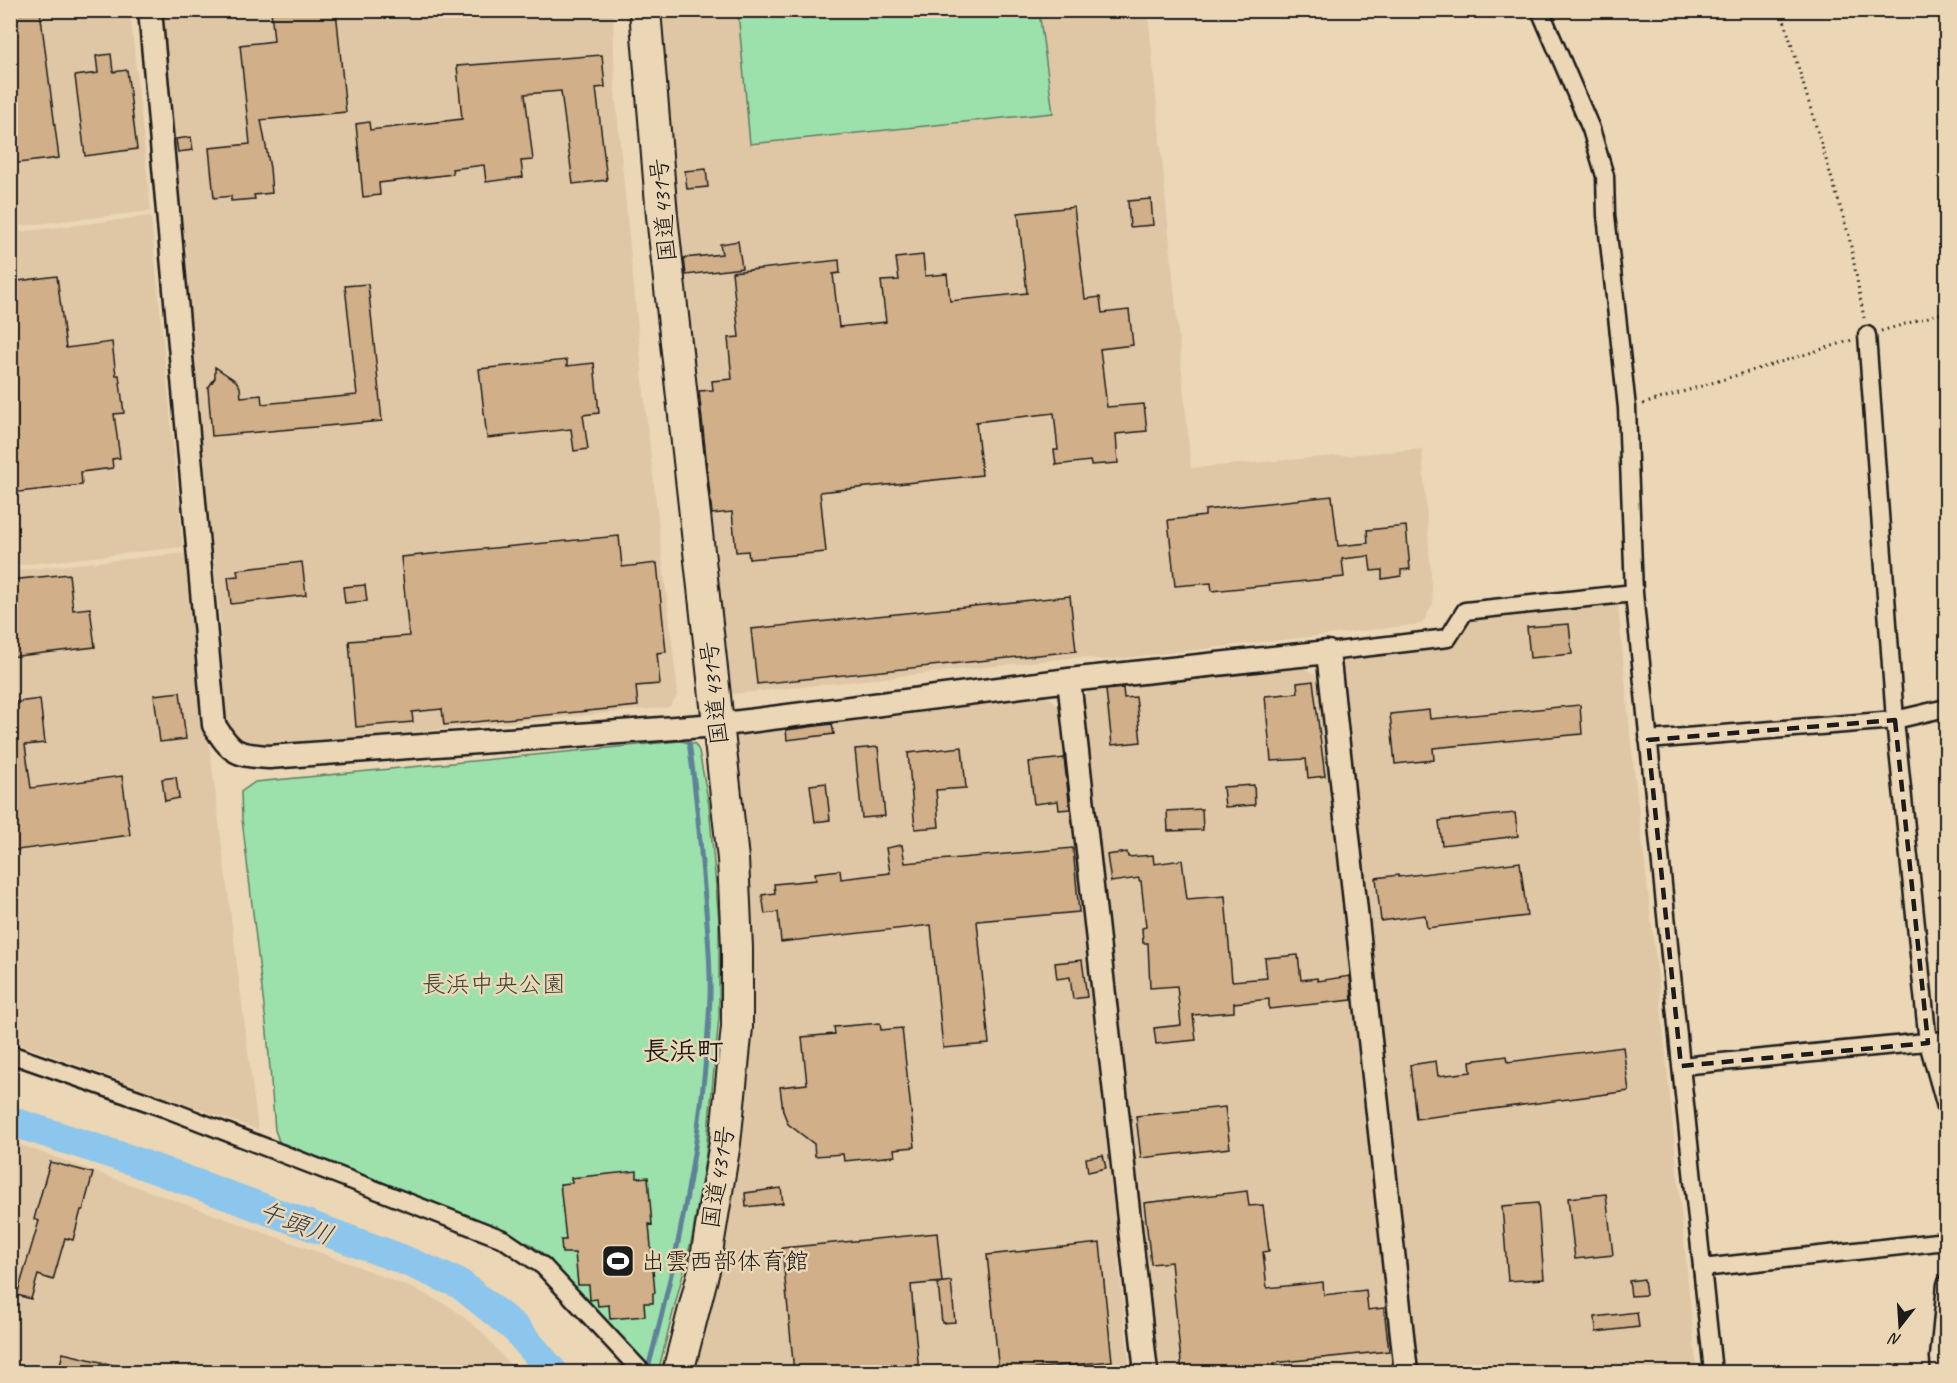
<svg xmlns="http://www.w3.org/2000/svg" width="1957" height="1383" viewBox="0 0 1957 1383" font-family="Caveat,'Klee One',sans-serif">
	<rect width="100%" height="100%" fill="#ebd6b5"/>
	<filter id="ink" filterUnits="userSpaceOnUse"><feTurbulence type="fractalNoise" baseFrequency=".0167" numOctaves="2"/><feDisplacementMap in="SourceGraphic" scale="12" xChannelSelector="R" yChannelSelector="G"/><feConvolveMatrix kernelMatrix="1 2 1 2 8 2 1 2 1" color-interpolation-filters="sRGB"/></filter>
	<g filter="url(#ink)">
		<path fill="#dfc7a5" d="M10,11H130L151,211L11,227Z
			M152,11H343L344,22V11H613L615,91L647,423L678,695L669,707L255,748L239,745L227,725L220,618Z
			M651,11H1148L1191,468L1422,449L1433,604L1422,624L1107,660L1079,657L733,694L722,686Z
			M151,216L183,547L11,566L10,233Z
			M185,553L258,1130L11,1041L10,571Z
			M1618,605L1631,743L1660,996L1697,1372H1418L1379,1025L1354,770L1341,658L1452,647L1470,619Z
			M1288,667L1304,668L1316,675L1322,689L1395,1372H1154L1081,707L1085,694L1095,685Z
			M1037,692L1052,699L1063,713L1130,1372H693L741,1087L725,740L738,727Z
			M10,1141L354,1265L419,1291L452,1308L482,1332L516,1372H11Z"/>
		<path fill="#9ce1ac" stroke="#5c7e64" stroke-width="1.5" d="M738,11H1039L1053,113L750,144Z
			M680,741L695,744L699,751L709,805L719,922V1017L706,1153L692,1238L658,1372H650L573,1285L545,1255L530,1244L463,1214L280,1144L275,1130L267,1032L242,819L241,792L255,782Z"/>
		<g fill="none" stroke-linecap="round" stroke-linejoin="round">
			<path stroke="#608299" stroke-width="5" d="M647,1372C680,1249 705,1123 710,996C711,959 707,923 704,887C700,838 696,790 689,742"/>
			<path stroke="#8dc6ec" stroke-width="30" d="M10,1121L128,1159L399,1258L460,1284L515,1328L553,1372"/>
		</g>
		<path fill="#d0af89" stroke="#1c1c1c" stroke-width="1.5" d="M10,10H40L59,158L10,164Z
			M271,10H336L346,112L261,120L270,168L272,193L254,195L255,199L231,201V196L214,198L209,148L250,144L240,45L274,41Z
			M111,54L113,72L127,70L137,149L85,156L75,76L98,73L96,56Z
			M602,55L605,87L596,88L607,180L573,184L561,91L525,94L533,160L521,161L523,177L486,182L484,165L452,169L453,174L379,183L380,195L363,197L356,124L369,122L370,130L462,119L457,66Z
			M191,137L193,150L178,152L176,139Z
			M706,169L708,187L687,189L685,171Z
			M1151,199L1153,225L1130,227L1128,201Z
			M1074,207L1085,299L1100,297L1102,313L1129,310L1133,345L1100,349L1107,407L1144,404L1147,431L1116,434L1118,463L1091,465L1090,461L1056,465L1054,450H1058L1054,413L976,422L982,475L820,492L826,552L749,559L748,551L736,552L732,512L712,514L699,391L713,390L712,381L732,379L728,338L739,337L732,272L839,260L840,273L833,274L839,327L886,322L881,281L899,280L896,258L923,255L925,276L947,274L950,301L1027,293L1018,213Z
			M738,241L742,268L686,275L684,258L722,254L720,244Z
			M57,276L66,348L112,342L116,375H119L124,413L114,414L120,458L112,459L113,468L81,472L82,485L10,493V282Z
			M368,284L382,421L212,436L208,388L215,378V367L236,381L240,387L241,397L261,395L262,404L357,395L345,286Z
			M567,360V366L594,363L599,413L583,415L588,449L574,451L571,429L487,438L479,369Z
			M1332,496L1338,546L1368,543L1367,530L1406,526L1410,569L1401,570V576L1382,579V570L1371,571L1369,556L1342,559L1344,577L1212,591L1211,583L1175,586L1168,520L1205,516V510Z
			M619,536L622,567L657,563L666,652L657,653L660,684L636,686L638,706L444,725L442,709L412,712L413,722L356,727L349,641L409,636L401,557Z
			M302,562L306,595L231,604L228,577L238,576L237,570Z
			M69,574L73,610L90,608L95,647L10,657V580Z
			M365,585L367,601L345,603L343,587Z
			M1070,596L1076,651L757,684L751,629Z
			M1569,624L1572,654L1530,658L1527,627Z
			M1313,681L1325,776L1308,778L1306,759L1271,761L1265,696L1298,693L1297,683Z
			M1123,688L1124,698L1136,697L1141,742L1112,745L1106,690Z
			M180,692L186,739L160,742L154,695Z
			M40,699L45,743L25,745L31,788L122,776L130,835L10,851V703Z
			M1580,705L1582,734L1433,748L1434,760L1395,764L1390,714L1429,710L1430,719Z
			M832,724L834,734L787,740L786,730Z
			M878,747L885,816L862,818L855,749Z
			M962,747L966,788L936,790L939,827L915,829L908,753Z
			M1064,758L1070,809L1059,810L1058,801L1034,804L1029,762Z
			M176,777L179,798L165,801L162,779Z
			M826,783L830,820L815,822L810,785Z
			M1254,785L1255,805L1225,807L1223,787Z
			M1202,809L1203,830L1168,831L1167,811Z
			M1515,813L1518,836L1442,845L1439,821Z
			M902,845L905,863L1073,848L1079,912L977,921L989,1044L943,1048L931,925L781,942L778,912L765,914L762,895L775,893L774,884L816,880L815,873L840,870L841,879L890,873L886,848Z
			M1127,852L1128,857L1153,855L1154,864L1182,860L1187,899L1225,896L1232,981L1267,978L1265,958L1298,955L1301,980L1317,978L1318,981L1350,976L1352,1000L1269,1009V999L1234,1003V1012L1193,1015L1196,1040L1156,1044L1154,1028L1181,1025L1177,986L1150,988L1148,943H1143L1142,928L1146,927L1141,881H1139V878L1111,882L1107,855Z
			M1520,862L1527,916L1427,928L1425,915L1381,921L1376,878L1398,875V877Z
			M1082,960L1087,997L1073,999L1070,977L1057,979L1055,963Z
			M880,1023L881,1030L902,1028L915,1147L894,1149L895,1156L844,1161L843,1154L815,1156L814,1144L788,1124L783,1111L780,1087L807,1084L802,1037L835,1034L834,1027Z
			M1623,1047L1629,1091L1416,1119L1410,1065L1436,1061L1438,1076L1471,1072L1470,1061L1507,1056L1508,1062Z
			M1225,1107L1230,1148L1141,1158L1136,1116Z
			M1103,1155L1106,1168L1088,1172L1086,1158Z
			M50,1162L93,1173L83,1210H81L73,1240L65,1238L53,1280L38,1275L31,1299L17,1295L39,1221L34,1219Z
			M637,1171V1178L648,1177L652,1225L649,1224L655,1293H653V1303H644L645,1316L610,1319L609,1305L598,1306L597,1299L590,1300L589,1285H578L575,1253H562L561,1240H566L560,1184L572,1183L571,1178Z
			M781,1188L783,1203L746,1207L745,1193Z
			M1247,1191L1249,1206L1263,1205L1269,1251L1263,1252L1267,1288L1323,1282L1324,1295L1366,1290L1368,1310L1384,1308L1389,1351L1274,1363L1275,1372H1182L1171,1262L1151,1264L1144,1203Z
			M1606,1194L1613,1255L1575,1259L1568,1198Z
			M1538,1203L1544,1279L1508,1281L1502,1206Z
			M937,1233L942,1282L911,1285L919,1372H794L782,1248Z
			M1100,1243L1112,1361L999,1372L987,1255Z
			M1644,1279L1646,1295L1631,1296L1629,1281Z
			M951,1281L955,1322L942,1323L938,1283Z
			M1637,1312L1639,1327L1596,1332L1595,1317Z
			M63,1353L122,1367L121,1372H58Z"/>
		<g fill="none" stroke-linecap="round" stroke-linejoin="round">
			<defs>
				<path id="street" d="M1540,10L1591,129L1605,176L1606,215L1627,408L1634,593L1681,1066L1713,1372
					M1867,335L1895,720L1928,1043L1946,1107
					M1328,652L1448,638L1465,611L1634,593
					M1648,740L1895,720L1946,708
					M10,1054L164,1108L503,1239L543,1266L642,1372
					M1681,1066L1946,1040
					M1702,1268L1946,1241
					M1940,1372L1939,1357L1946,1284"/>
				<path id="secondary" d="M150,10L214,725C232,754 237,755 269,757L717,725L1069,680L1328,652L1406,1372
					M1069,680L1146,1372"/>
				<path id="highway" d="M645,10L662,216L733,859L737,948V1027L725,1143L704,1270L678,1372"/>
			</defs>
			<use href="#street" stroke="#1c1c1c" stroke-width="21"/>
			<use href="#secondary" stroke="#1c1c1c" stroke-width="27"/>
			<use href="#highway" stroke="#1c1c1c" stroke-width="34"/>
			<path stroke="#1c1c1c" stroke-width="3" stroke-dasharray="1.5 4.5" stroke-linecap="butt" d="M1781,10L1849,236L1864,318
				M1881,331L1946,312
				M1643,404L1852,340"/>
			<use href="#street" stroke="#ebd6b5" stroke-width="16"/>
			<use href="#secondary" stroke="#ebd6b5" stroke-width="22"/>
			<use href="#highway" stroke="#ebd6b5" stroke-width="30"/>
		</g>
	</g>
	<path fill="none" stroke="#1c1c1c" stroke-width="4.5" stroke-dasharray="12 8" stroke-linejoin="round" d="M1895,720L1928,1043L1681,1066L1648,740Z"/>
	<defs>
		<symbol id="stadium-square" viewBox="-11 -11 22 22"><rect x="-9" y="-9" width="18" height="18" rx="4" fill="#1c1c1c" stroke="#ebd6b5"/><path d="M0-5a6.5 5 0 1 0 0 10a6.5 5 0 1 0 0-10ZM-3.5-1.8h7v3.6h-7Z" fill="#fff"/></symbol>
	</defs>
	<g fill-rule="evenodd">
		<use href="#stadium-square" x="599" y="1242" width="38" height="38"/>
	</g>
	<g text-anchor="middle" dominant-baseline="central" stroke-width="5" stroke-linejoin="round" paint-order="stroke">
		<g font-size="24" fill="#1c1c1c" stroke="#ebd6b5">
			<text transform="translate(663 210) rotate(-95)">国道431号</text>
			<text transform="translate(714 693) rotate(-96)">国道431号</text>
			<text transform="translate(718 1177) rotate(-81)">国道431号</text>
		</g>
		<g font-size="24" fill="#364339" stroke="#ebd6b5">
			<text x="494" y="984">長浜中央公園</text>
		</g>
		<g font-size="24" fill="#1c1c1c" stroke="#ebd6b5" text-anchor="start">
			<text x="641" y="1261">出雲西部体育館</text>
		</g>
		<g font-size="26" font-style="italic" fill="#384650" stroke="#ebd6b5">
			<text transform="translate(296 1223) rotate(21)">午頭川</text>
		</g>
		<g font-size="27" font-weight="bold" fill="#1c1c1c" stroke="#ebd6b5">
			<text x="683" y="1051">長浜町</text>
		</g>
	</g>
	<rect width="1957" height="1383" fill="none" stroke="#ebd6b5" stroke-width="36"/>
	<rect x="18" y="18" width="1921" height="1347" fill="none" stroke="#1c1c1c" stroke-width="2" filter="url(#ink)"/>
	<g transform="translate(1900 1326) rotate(197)" stroke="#ebd6b5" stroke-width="4.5" paint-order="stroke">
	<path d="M0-4.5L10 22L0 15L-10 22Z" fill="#1c1c1c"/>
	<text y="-9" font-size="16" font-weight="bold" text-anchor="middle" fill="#1c1c1c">N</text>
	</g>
</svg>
